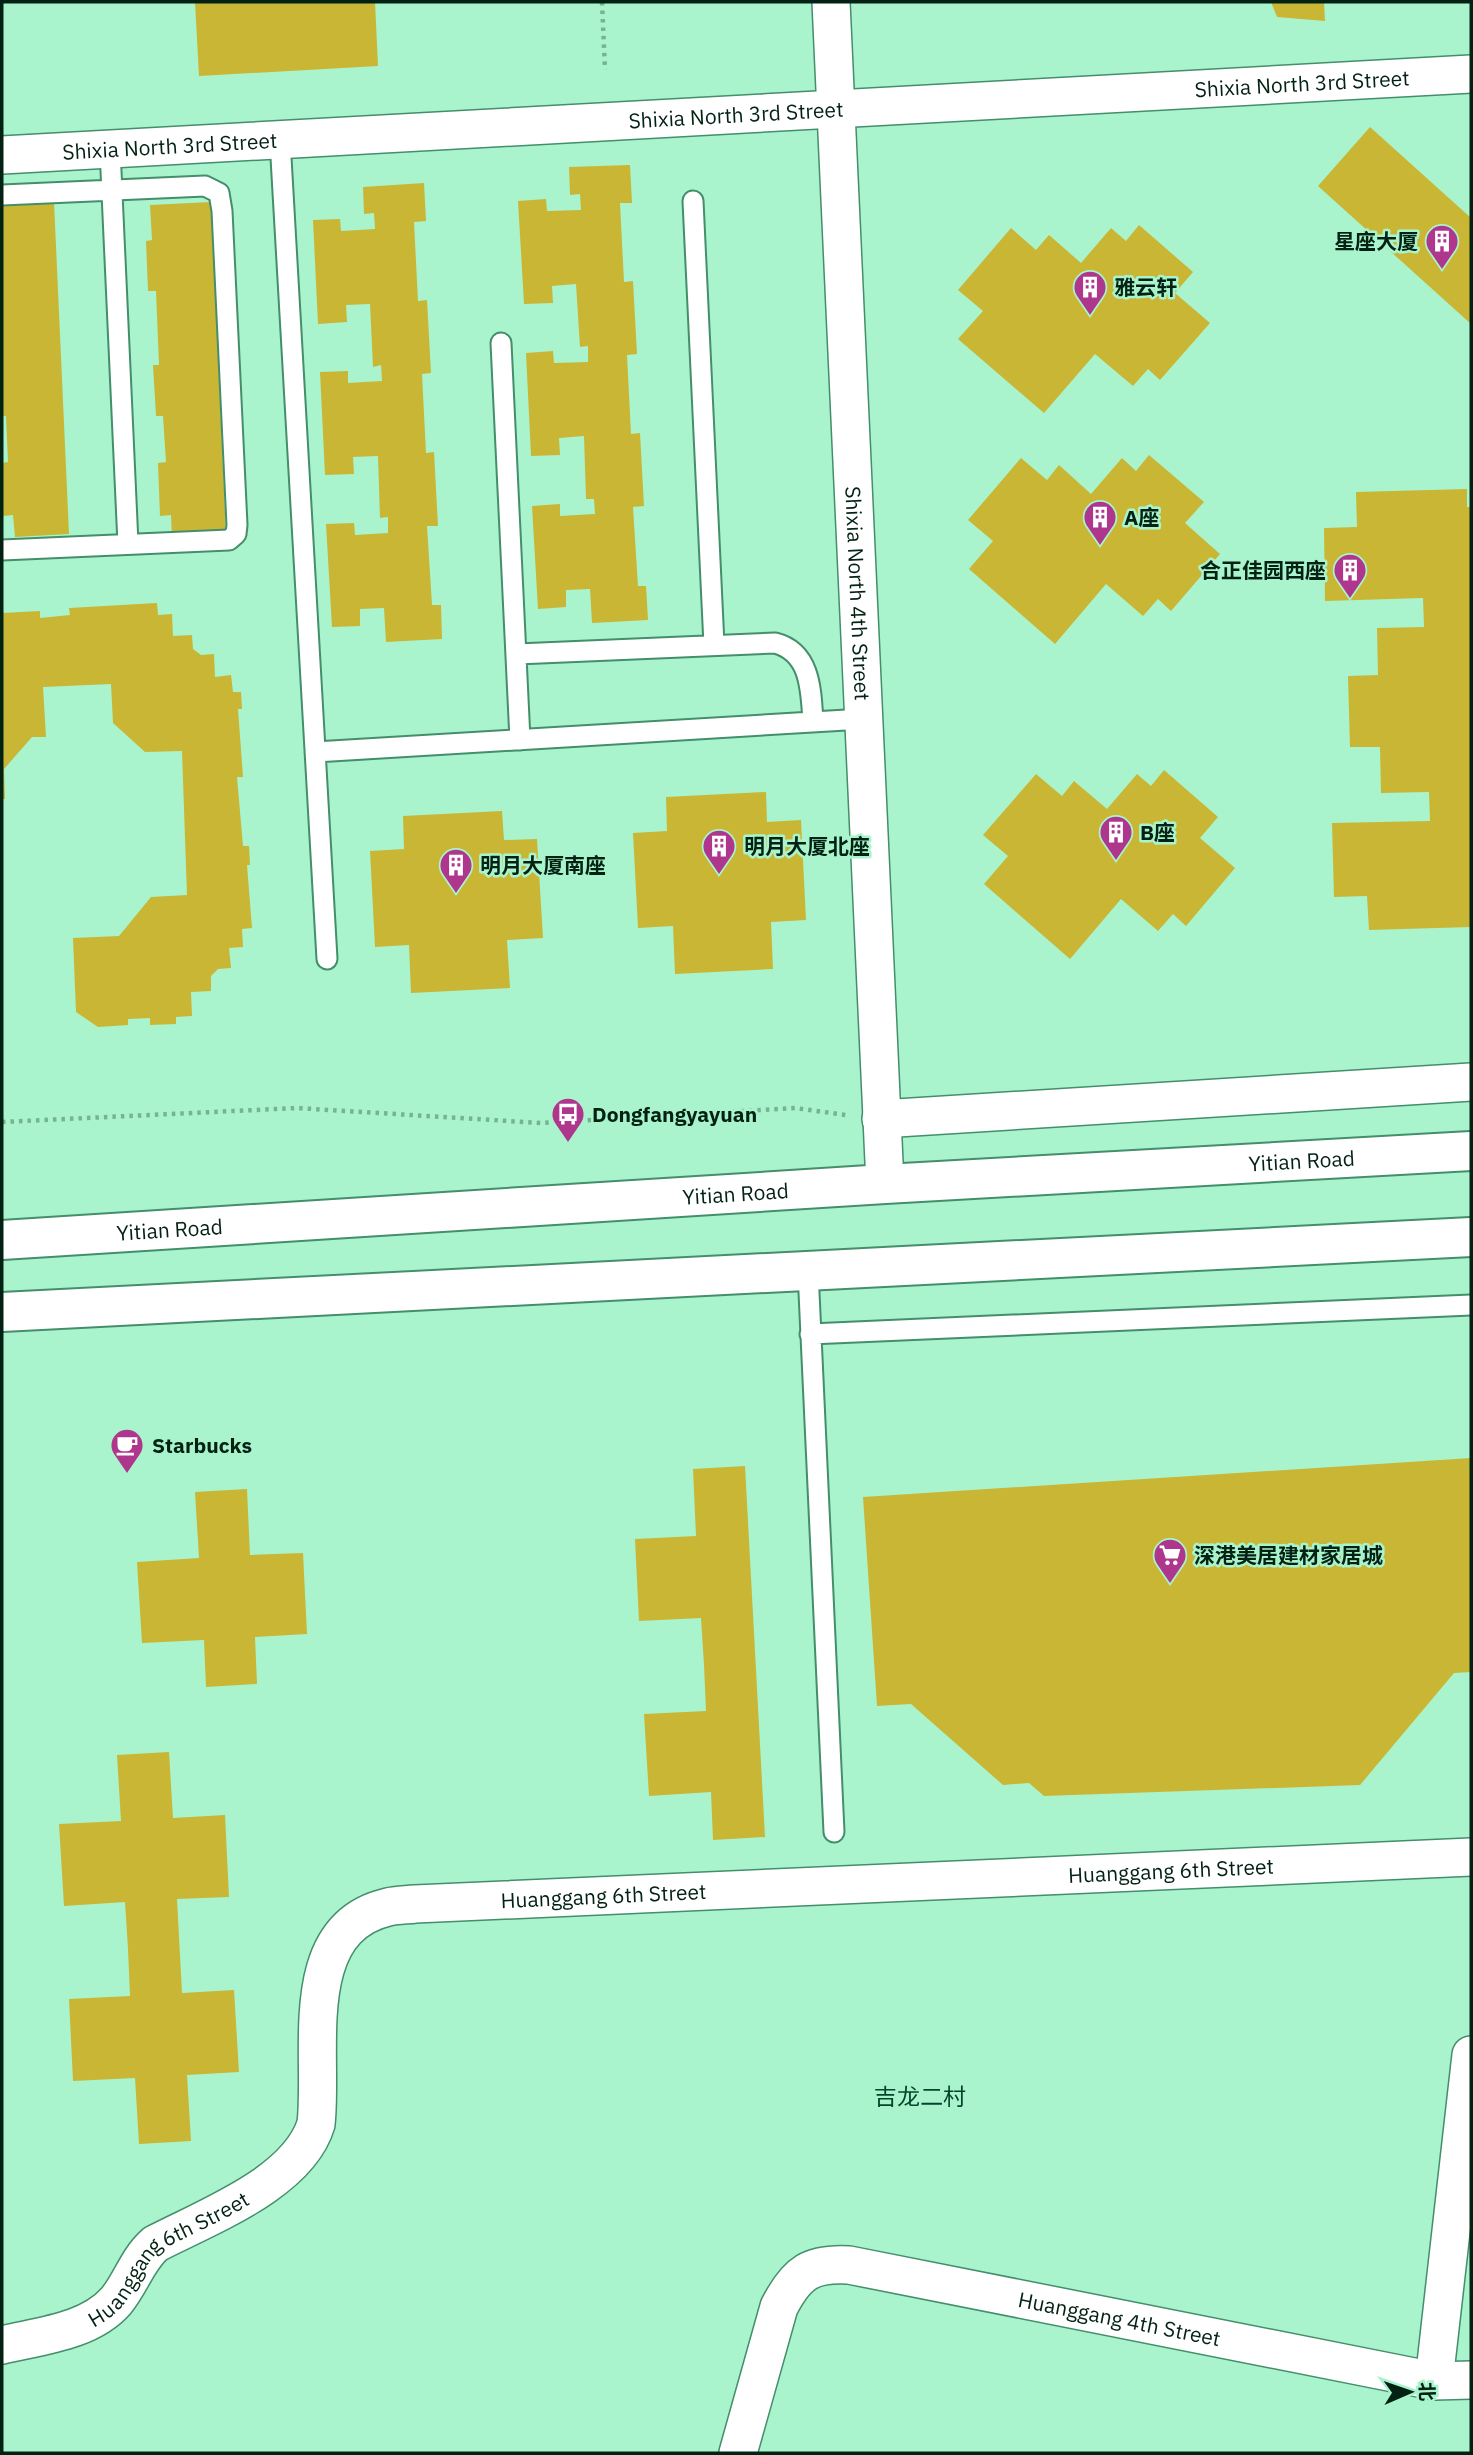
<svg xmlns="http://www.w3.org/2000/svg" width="1473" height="2455" viewBox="0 0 1473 2455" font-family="'IBM Plex Sans','Noto Sans SC',sans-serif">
	<rect width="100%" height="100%" fill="#a9f4cd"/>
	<path fill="#c9b635" d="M195,2H375L378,66L199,76Z
		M1271,2H1324L1325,21L1277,17Z
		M1370,127L1471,218V324L1318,186Z
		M630,165L632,203H620L624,282L633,281L637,354L627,355L631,434L640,433L644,506L633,507L638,586H646L648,620L592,623L590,589L566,590V607L538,609L532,506L560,504V516L595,514L594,499H586L584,436L559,438L560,455L531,456L526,353L553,351L554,363L588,362V346L580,347L576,284L552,286L553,303L524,304L518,201L546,199L547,211L581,210L580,194L570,195L569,167Z
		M424,183L426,221L414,222L418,301L427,300L431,373L422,374L426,453L434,452L438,526H427L432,605H441L442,639L386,642L384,608L360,609V626L332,627L326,524L354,523L355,535L388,533V517L380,518L378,456L353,457L354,474L325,475L320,372L348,371V383L382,381L381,365L373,367L370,304L346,305L347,322L318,324L313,220L340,219L341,231L375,229L374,213L364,214L363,187Z
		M54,202L69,534L15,537L13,515L3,516L2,494V463L8,462L6,416H2V204Z
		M211,202L226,534L172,537L171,515L160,516L158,463L166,462L163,416H156L153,365H159L156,291H148L146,241L152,240L150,205Z
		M1139,225L1193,272L1175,293L1210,323L1160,380L1148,369L1133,386L1095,354L1044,413L958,339L983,311L958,290L1011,228L1036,250L1049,235L1081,263L1111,228L1126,241Z
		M1149,455L1204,502L1185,523L1220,554L1171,611L1158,599L1143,616L1106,584L1055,644L969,569L993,541L968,520L1021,458L1047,480L1059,465L1091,494L1122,458L1136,471Z
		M1467,489V507H1471V927L1369,930L1367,896L1334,897L1332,823L1430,821L1429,792L1381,793L1380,747H1350L1348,676L1378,675L1377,628L1424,627L1423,598L1325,601L1324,528L1357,527L1356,492Z
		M157,603L158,615L172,614L173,636L192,635L193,649L201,655L214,654L215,677L231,675L233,692H241L242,709H238L243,777H237L243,846H249L250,865H247L252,928L242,929L243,947L229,948L231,968L218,969L211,976V991L191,992L192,1016L176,1017V1024L150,1025V1018L128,1019V1025L98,1027L76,1012L73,938L119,936L151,897L187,895L182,751L145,752L113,723L111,684L43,687L46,737H32L4,769L5,799H2V613L40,611V618L70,615L69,608Z
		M1164,770L1218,817L1200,838L1235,868L1186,926L1173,914L1158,931L1121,899L1070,959L984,884L1008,856L983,835L1036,774L1062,796L1074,781L1107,809L1137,774L1151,786Z
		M766,792L767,822L801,820L806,920L771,922L773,969L675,974L673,926L638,928L633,833L667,831L666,797Z
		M502,811L504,840L537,839L543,938L507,940L510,988L411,993L409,945L375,947L370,851L404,849L403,816Z
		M1471,1458V1672L1454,1673L1360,1785L1044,1796L1029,1783L1003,1785L911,1704L877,1706L863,1497Z
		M745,1466L765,1837L713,1840L711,1792L649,1796L644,1714L706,1711L704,1665L701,1618L639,1621L635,1539L696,1536L693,1469Z
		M247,1489L250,1555L303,1553L307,1634L255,1637L257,1684L206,1687L204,1640L142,1643L137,1562L199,1558L195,1492Z
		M169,1752L173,1818L225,1815L229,1897L177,1899L182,1993L234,1990L239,2072L187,2075L191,2141L139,2144L135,2078L73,2081L69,1999L130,1996L128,1949L125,1902L64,1906L59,1824L121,1821L117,1755Z"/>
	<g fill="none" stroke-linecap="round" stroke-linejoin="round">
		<defs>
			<path id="service" d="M280,140L327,959
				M110,149L128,544
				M2,195L205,186L219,193L222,211L237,525L236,534L229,540L2,550
				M693,201L714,645
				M501,343L520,740
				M517,654L775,643C811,652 811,691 813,722
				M315,752L863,719
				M808,1271L834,1832
				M810,1334L1471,1305"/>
			<g id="minor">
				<path id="s1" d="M831,2L885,1184"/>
				<path id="s2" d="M2,155L1471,74"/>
				<path d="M881,1119L1471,1082"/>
				<path id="s3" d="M2,2345C39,2336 89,2332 116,2301C131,2283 137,2260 155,2244C207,2217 298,2183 316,2124C324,2053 294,1929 388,1907C396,1905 406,1905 415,1904L1471,1857"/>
				<path d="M1434,2381L1471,2055"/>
				<path id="s4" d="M738,2453L779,2307C797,2272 811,2263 849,2265L1434,2381L1471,2380"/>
			</g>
			<g id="primary">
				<path id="s5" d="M2,1240L885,1184L1471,1151"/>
				<path d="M2,1312L1471,1237"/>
			</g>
		</defs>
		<use href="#service" stroke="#448e6b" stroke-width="23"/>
		<use href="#minor" stroke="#448e6b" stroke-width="40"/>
		<use href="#primary" stroke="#448e6b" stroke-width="42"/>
		<path stroke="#75b394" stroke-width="4.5" stroke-dasharray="3.5 5" stroke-linecap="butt" d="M602,2L605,70
			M2,1122L297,1108L541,1123L795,1108L846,1115"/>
		<use href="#service" stroke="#fff" stroke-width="19"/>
		<use href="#minor" stroke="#fff" stroke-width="37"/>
		<use href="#primary" stroke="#fff" stroke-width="38"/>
	</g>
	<defs>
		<symbol id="building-pin" viewBox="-11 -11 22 30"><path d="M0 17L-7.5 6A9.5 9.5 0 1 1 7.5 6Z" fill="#ae378d" stroke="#a9f4cd"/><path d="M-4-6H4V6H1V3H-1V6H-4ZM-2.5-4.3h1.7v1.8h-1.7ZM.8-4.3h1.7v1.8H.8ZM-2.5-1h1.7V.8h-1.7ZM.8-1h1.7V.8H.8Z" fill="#fff"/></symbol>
		<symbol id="bus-pin" viewBox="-11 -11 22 30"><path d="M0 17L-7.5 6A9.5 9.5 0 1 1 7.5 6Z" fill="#ae378d" stroke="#a9f4cd"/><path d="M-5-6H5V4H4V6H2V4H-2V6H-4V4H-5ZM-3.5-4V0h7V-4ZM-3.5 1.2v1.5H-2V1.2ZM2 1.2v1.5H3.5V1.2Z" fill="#fff"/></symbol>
		<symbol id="cafe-pin" viewBox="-11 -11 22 30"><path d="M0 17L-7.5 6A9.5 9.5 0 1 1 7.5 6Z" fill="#ae378d" stroke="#a9f4cd"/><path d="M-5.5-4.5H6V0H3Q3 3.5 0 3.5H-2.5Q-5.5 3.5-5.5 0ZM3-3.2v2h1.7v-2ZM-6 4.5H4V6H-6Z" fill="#fff"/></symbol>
		<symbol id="supermarket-pin" viewBox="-11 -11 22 30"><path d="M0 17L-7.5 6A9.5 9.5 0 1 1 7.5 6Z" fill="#ae378d" stroke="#a9f4cd"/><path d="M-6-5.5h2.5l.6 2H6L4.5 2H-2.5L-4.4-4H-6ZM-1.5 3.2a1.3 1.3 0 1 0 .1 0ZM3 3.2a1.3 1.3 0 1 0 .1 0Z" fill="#fff"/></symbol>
	</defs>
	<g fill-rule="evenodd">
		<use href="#building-pin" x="1423" y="222" width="38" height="52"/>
		<use href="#building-pin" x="1071" y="268" width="38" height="52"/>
		<use href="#building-pin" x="1081" y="498" width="38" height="52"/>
		<use href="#building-pin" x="1331" y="551" width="38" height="52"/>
		<use href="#building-pin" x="1097" y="813" width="38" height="52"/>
		<use href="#building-pin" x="700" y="827" width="38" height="52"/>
		<use href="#building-pin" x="437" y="846" width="38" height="52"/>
		<use href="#bus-pin" x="549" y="1095" width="38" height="52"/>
		<use href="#cafe-pin" x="108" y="1426" width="38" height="52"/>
		<use href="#supermarket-pin" x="1151" y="1536" width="38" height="52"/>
	</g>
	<g text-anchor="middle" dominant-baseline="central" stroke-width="5" stroke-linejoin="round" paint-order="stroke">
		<g font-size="21" fill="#032214" stroke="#a9f4cd">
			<text stroke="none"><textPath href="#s2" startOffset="1302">Shixia North 3rd Street</textPath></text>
			<text stroke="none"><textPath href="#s2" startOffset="735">Shixia North 3rd Street</textPath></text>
			<text stroke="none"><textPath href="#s2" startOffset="168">Shixia North 3rd Street</textPath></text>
			<text stroke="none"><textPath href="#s1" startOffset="592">Shixia North 4th Street</textPath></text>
			<text stroke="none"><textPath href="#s5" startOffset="1302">Yitian Road</textPath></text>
			<text stroke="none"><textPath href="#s5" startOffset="735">Yitian Road</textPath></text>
			<text stroke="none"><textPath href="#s5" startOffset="168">Yitian Road</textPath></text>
			<text stroke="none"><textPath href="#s3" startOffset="1432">Huanggang 6th Street</textPath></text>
			<text stroke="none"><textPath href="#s3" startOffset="864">Huanggang 6th Street</textPath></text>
			<text stroke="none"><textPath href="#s3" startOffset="194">Huanggang 6th Street</textPath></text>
			<text stroke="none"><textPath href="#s4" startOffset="516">Huanggang 4th Street</textPath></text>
		</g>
		<g font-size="21" font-weight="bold" fill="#032214" stroke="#a9f4cd" text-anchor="start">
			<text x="1418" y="241" text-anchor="end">星座大厦</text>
			<text x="1114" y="287">雅云轩</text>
			<text x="1124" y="517">A座</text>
			<text x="1326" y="570" text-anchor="end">合正佳园西座</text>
			<text x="1140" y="832">B座</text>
			<text x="744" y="846">明月大厦北座</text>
			<text x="480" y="865">明月大厦南座</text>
			<text x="592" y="1114">Dongfangyayuan</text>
			<text x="152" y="1445">Starbucks</text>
			<text x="1194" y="1555">深港美居建材家居城</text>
		</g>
		<g font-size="23" fill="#05442c" stroke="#a9f4cd">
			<text x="920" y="2096">吉龙二村</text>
		</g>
	</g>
	<rect width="1473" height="2455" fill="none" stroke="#032214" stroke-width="7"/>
	<g transform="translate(1410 2392) rotate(88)" stroke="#a9f4cd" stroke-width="5" paint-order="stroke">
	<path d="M0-5L12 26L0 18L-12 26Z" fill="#032214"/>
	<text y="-10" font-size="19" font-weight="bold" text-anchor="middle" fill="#032214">北</text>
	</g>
</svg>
